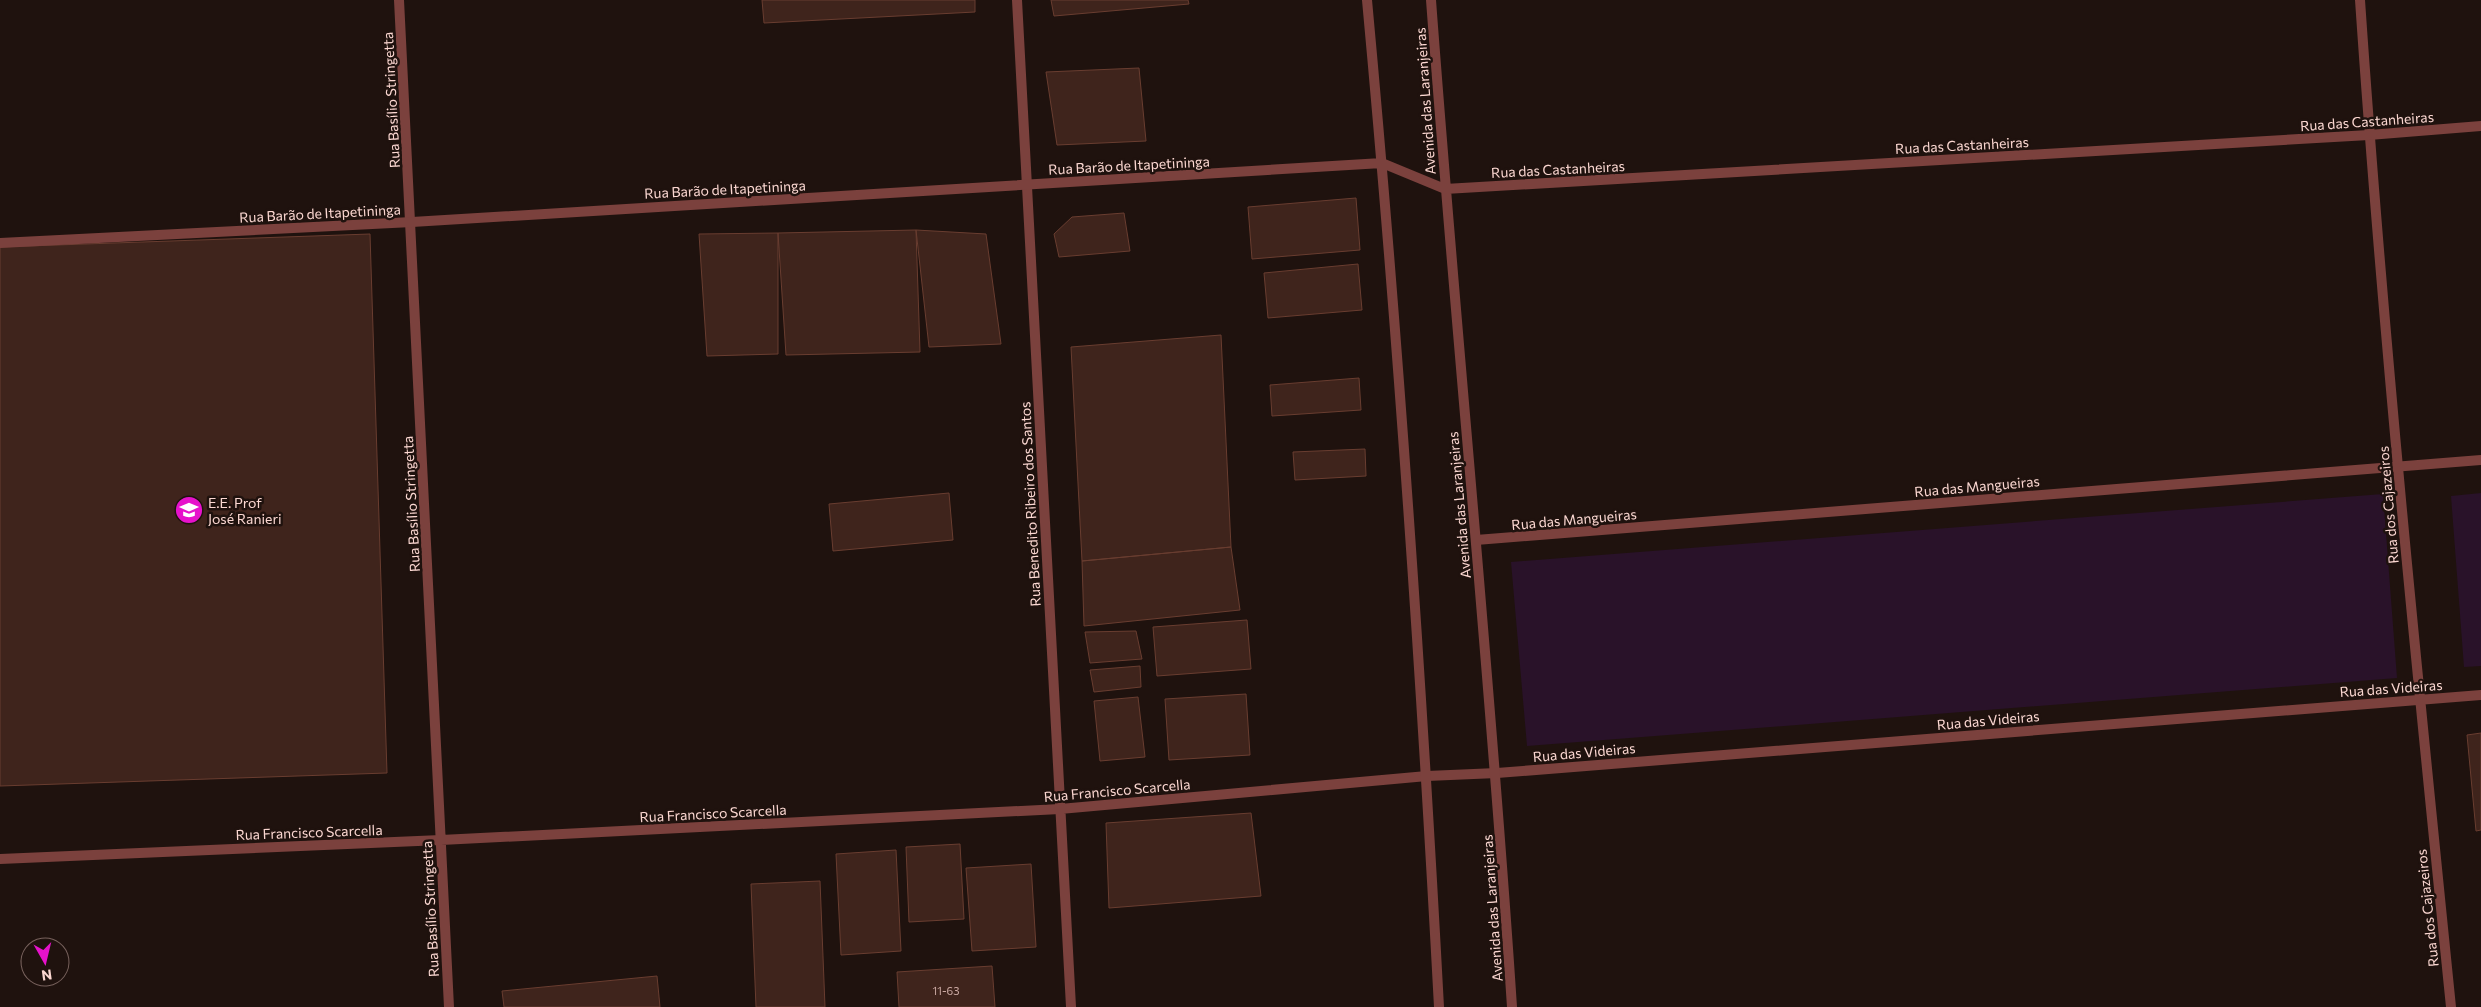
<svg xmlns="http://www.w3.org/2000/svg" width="2481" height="1007" viewBox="0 0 2481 1007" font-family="Commissioner,sans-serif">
	<rect width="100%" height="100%" fill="#1f120e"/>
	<path fill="#291229" d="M2481,493V666L2464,667L2451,496Z
		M2383,494L2397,678L1527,746L1511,562Z"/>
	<path fill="#3f241c" stroke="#693d30" d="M762,0H975V12L764,23Z
		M1051,0H1188L1189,4L1054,16Z
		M1139,68L1146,141L1057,145L1046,72Z
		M1356,198L1360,250L1252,259L1248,207Z
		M1124,213L1130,251L1059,257L1054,234L1072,217Z
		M916,230L986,234L1001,344L929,347Z
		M916,230L920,352L786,355L778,233Z
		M778,233V354L707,356L699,234Z
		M370,234L387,773L0,786V247Z
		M1358,264L1362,310L1268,318L1264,273Z
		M1221,335L1231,547L1082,561L1071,347Z
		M1359,378L1361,410L1272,416L1270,385Z
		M1365,449L1366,476L1295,480L1293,452Z
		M949,493L953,540L833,551L829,504Z
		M1231,547L1240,610L1084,626L1082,561Z
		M1247,620L1251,669L1157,676L1153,627Z
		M1136,631L1142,659L1090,663L1085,632Z
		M1140,666L1141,687L1094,692L1090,670Z
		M1246,694L1250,755L1169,760L1165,699Z
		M1138,697L1145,757L1100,761L1094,701Z
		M2481,733V830L2476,831L2467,735Z
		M1251,813L1261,896L1109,908L1106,823Z
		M960,844L964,919L909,922L906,847Z
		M896,850L901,951L841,955L836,854Z
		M1031,864L1036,947L972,951L966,868Z
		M820,881L825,1007H756L751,884Z
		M992,966L995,1007H899L897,972Z
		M657,976L660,1007H504L502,991Z"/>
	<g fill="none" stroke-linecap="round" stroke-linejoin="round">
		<path stroke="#7b413d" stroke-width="10" d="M399,0L449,1007
			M1017,0L1071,1007
			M2360,0C2383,336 2417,672 2451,1007
			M1476,540L2481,460
			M0,859L441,840L1060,809L1427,776L1497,773L2481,695"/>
		<path stroke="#7b413d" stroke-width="10" d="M1367,0C1398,335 1421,671 1439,1007
			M1431,0C1456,336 1490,671 1512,1007
			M0,243L412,222L1382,163L1445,189L2369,135L2481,126"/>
	</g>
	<defs>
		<symbol id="school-disc" viewBox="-11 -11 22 22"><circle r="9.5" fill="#e612cb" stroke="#1f120e"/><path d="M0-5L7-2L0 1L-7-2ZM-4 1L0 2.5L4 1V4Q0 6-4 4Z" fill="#fff"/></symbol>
	</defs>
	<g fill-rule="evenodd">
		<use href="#school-disc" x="173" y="494" width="32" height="32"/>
	</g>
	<g text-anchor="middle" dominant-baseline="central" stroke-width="5" stroke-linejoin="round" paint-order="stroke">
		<g font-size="11" fill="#ccaaa4">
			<text x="946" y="990">11-63</text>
		</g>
		<g font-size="14" fill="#fbd7d1" stroke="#1f120e">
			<text transform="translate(391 100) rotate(-93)">Rua Basílio Stringetta</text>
			<text transform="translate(1425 101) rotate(-94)">Avenida das Laranjeiras</text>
			<text transform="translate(2367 121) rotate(-4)">Rua das Castanheiras</text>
			<text transform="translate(1962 145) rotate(-3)">Rua das Castanheiras</text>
			<text transform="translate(1129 165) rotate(-3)">Rua Barão de Itapetininga</text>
			<text transform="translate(1558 169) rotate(-3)">Rua das Castanheiras</text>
			<text transform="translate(725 189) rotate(-3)">Rua Barão de Itapetininga</text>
			<text transform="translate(320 213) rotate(-3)">Rua Barão de Itapetininga</text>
			<text transform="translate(1977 486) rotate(-5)">Rua das Mangueiras</text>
			<text transform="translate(411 504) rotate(-93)">Rua Basílio Stringetta</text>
			<text transform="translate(1030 504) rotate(-93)">Rua Benedito Ribeiro dos Santos</text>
			<text transform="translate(1459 505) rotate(-95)">Avenida das Laranjeiras</text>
			<text transform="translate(2388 505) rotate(-95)">Rua dos Cajazeiros</text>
			<text transform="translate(1574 519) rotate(-5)">Rua das Mangueiras</text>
			<text transform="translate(2391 688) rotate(-4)">Rua das Videiras</text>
			<text transform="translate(1988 720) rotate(-5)">Rua das Videiras</text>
			<text transform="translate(1584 752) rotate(-5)">Rua das Videiras</text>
			<text transform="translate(1117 790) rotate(-5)">Rua Francisco Scarcella</text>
			<text transform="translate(713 813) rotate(-3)">Rua Francisco Scarcella</text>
			<text transform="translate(309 832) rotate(-2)">Rua Francisco Scarcella</text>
			<text transform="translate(1492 908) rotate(-94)">Avenida das Laranjeiras</text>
			<text transform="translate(2427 908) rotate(-96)">Rua dos Cajazeiros</text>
			<text transform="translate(430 909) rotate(-93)">Rua Basílio Stringetta</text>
		</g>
		<g font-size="14" fill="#fbd7d1" stroke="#1f120e" text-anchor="start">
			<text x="208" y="502">E.E. Prof<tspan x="208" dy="16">José Ranieri</tspan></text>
		</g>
	</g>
	<g transform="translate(45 962) rotate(172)"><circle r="24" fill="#1f120e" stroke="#77615c"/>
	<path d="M0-4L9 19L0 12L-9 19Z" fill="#e612cb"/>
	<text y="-8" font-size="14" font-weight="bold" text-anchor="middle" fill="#fbd7d1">N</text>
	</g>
</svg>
